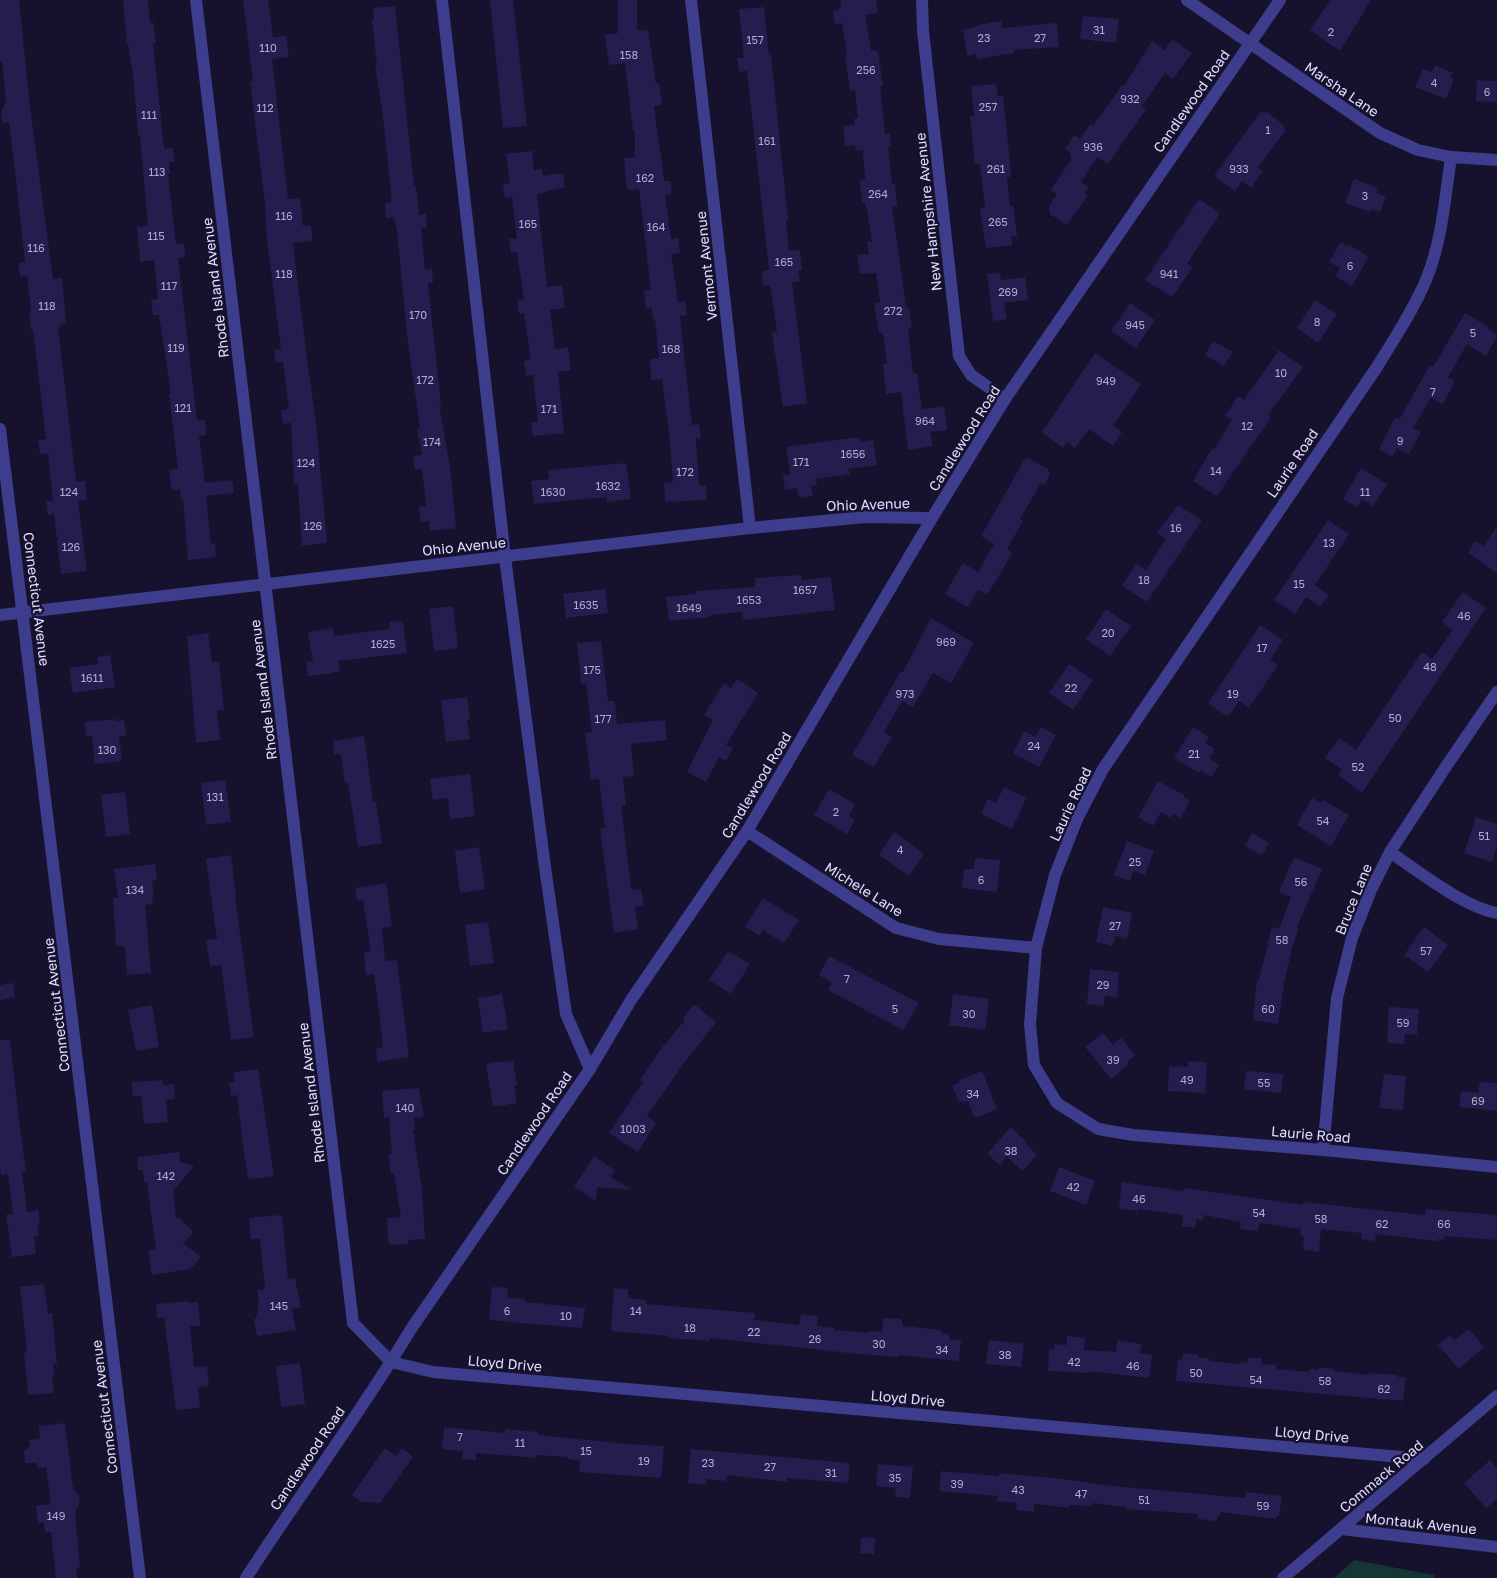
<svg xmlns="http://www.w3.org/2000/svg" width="1497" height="1578" viewBox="0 0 1497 1578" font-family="'Golos Text',sans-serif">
	<rect width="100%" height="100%" fill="#16112c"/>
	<path fill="#143735" d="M1354,1560L1434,1575V1578H1334Z"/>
	<path fill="#261d4e" d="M0,0H19L30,107L53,279L62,278L66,323L60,324V327H58L76,482L85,481L87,500L78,501L87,571L61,574L54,514L48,515L46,501H53L48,453L40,454L38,440L46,439L33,330H31L29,311H31L27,276L20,277L18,263L25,262L16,180L9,122L2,123L1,112L6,102L2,61H0Z
		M123,0H148L150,23L153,22L156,43H153L164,149L173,148L174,162H169L170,174H168L176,244L184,243L185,257L178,258L197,421L205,420L206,435L199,436L205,483L232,480L234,493L206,496L211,544L215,543L216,557L188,560L183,499L181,500L180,489L172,490L171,485L169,470L178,469L169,394H171L159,315H153L151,300L158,299L154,260L140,262L137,227L148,226L140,136H138L133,75L128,44H127Z
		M243,0H268L273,37L286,36L289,57L272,59L288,199L300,198L303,226H311L313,241L293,243L307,359L316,422L327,543L302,546L298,484H294L291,423L283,424L281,410L289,409L283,362L276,363L274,350L281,349L267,240L265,204L250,81H253Z
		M490,0H513L527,126L503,128Z
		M618,0H637V31L648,30L656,83H659L662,105L654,106L660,152H661L664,181H671L672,194L665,195L671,239L678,238L680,253L671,254L678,302L685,301L687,315L680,316L685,364L692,425L699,424L701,438H696L699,486H706L707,500L665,502L664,483L673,482L670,441L662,379L651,380L650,359L659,358L655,319H653L652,307L646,308L644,291L651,290L639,189L627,190L624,158L635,157V130H633L625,63L609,65L605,35L618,33Z
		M840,0H876L878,13L865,15L871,50L878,51L883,86H880L885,134L890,133L891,147H888L892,184H895L897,206L892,207L906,307H909L912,328L908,329L913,374H917L922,409L944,406L947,430L930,432L933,446L908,450L901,392L886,394L883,364H887L883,333H879L874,303L880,302L876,273L860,274L857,255L869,254L867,242H872L867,209H866L865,202H862L860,181L865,180L863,150L856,151L855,145L845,146L843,126L855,125L854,119L858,118L855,90L850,91L845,55L847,54L842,23L835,24L833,11L841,9Z
		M1330,0H1371L1340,51L1310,30Z
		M395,6L414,186H416L419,215L426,214L427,228H421L425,270L432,269L433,283H428L441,405H439L450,466L456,528L430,531L429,521L421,522L419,507L426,506L422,469L415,470L413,456L422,455L417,429H420L407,335L397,231L394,217L386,218L385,203L392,202L382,108L375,66H377L372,19H374L373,8Z
		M764,7L769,55H771L788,220H786L789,251L800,250L802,270H798L800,281L792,282L807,403L783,407L772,333L777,332L770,285L763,286L762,271L769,270L747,71L739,72L737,58H744L739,9Z
		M1083,16L1119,19L1116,43L1080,39Z
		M1001,21L1002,28L1057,23L1059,47L1014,50V53L977,59L976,54L967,56L963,30L978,26V25Z
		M1172,39L1192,53L1173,79L1165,73L1142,106L1146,109L1108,164L1097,157L1081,182L1089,187L1085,193L1088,195L1067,225L1050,214L1049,207L1057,194L1051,190L1072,158L1069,156L1071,153L1065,149L1074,135L1080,139L1090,124L1093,126L1122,85L1124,86L1152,41L1165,50Z
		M1435,65L1453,73L1450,78H1454L1446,99L1415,87L1423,69L1432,72Z
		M1477,80L1497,81V102L1476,101Z
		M996,84L998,96H1003L1011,172L1010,177L1007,178L1010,206L1013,205L1017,236H1011L1012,245L986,248L980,209L985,208L980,164H975L970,116H974L971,86Z
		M1261,111L1264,113L1266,111L1285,126L1283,127L1286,130L1258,167L1263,171L1251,188L1242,181L1235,191L1214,176Z
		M532,151L534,170L542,169L543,176L563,173L565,188L546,191V193L537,194L547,287L562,285L565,308L550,310L555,349L568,347L571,370L558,372L564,433L533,436L531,422H538L533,375L526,376L524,361L531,360L524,313L519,314L517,300L524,299L517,252L511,253L509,239H517L512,197L505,198L503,184L510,183L506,154Z
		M1354,179L1378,188L1376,193L1386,196L1380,212L1371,209L1370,212L1345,203Z
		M1199,199L1220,213L1187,264L1193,267L1172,297L1145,280Z
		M1341,242L1347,246L1348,244L1367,256L1368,258L1352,286L1335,276L1340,268L1329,262Z
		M1000,273L1001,280L1025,277L1028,300L1004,303L1007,319L993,321L987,274Z
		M1315,300L1337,314L1318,343L1297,328Z
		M1130,303L1155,320L1136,348L1111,331Z
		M1465,313L1489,327L1488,329L1497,335V337L1486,356L1467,344L1448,377L1455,381L1443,404L1431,398L1413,428L1421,432L1409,454L1397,448L1392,457L1379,449L1395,418L1399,420L1430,365L1433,367Z
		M1213,341L1233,352L1224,366L1205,355Z
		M1279,350L1303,367L1268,415L1271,417L1217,496L1193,481L1212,448L1214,450L1232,420L1225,416L1238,396L1244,400Z
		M1095,353L1141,384L1113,426L1122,432L1113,446L1089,429L1075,448L1067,442L1063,448L1042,432Z
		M859,437L860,442L873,440L877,465L848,469L850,474L816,479L817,485L811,486L813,496L799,498L797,488L785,490L783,476L790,474L786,447Z
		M1026,457L1048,469L1050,475L1044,485L1041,483L1020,519L1023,521L1007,549L1012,553L1003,569L987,595L978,590L968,607L945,594L963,563L978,572L994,544L981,536Z
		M626,463L631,499L607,502L606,497L534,504L531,481L549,479L548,470Z
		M1361,468L1387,484L1373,506L1362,499L1357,507L1343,499Z
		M1178,505L1202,520L1147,602L1122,586L1136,564L1146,570L1166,539L1157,533Z
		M1328,520L1349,534L1315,585L1329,595L1320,607L1306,597L1295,614L1274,600Z
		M1497,526V573L1468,553L1475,541L1484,546Z
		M801,575V580L831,577L835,610L743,620V612L711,615L709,617L669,621L666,597L696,594V591L755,587V578Z
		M605,589L608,613L566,618L563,594Z
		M1463,592L1486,608L1362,793L1338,775L1342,770L1325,758L1339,738L1356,750L1422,652L1432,659L1453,630L1442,622Z
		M453,606L458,648L434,651L429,609Z
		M1106,609L1131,626L1110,656L1086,639Z
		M931,618L974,643L951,683L933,673L913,707L902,701L884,732L892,737L874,767L852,755L901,671L903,672Z
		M403,621L407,653L338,661L340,671L326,674L308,676L306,662L313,661L308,632L333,628L334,636L390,629L389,622Z
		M1260,625L1283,640L1270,660L1278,665L1249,708L1239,701L1230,715H1225L1208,703Z
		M208,633L212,662L219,661L224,710L217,711L220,740L196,743L187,636Z
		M601,641L608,701H615L617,724L665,720L667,740L631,744L634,776L623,777L626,805H621L631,888L633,890L641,889L644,906L635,907L638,929L614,933L600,829L605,828L599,779L591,780L587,747L585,733L592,732L586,683L581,684L577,643Z
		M110,655L115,687L73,693L69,668L98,664L97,657Z
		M1069,664L1093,680L1073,710L1049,693Z
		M737,679L758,693L726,745L733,748L726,761L719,757L706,782L687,772L713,720L704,715L724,683L731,688Z
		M467,697L470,719L467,720L470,739L446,742L441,700Z
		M116,719V721L124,720L126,736H119L122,761L95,764L92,736L86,737L85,722Z
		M1041,727L1056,735L1039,767L1013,753L1024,731L1035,737Z
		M1193,727L1209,737L1205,743L1215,749L1209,758L1219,765L1212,777L1200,770L1199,773L1174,758Z
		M364,736L373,802H376L382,843L358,847L348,783H345L341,754H334L333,741Z
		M470,774L475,816L450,819L448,798L433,800L430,779Z
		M225,780L231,822L206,825L201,783Z
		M1158,781L1184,795L1183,796L1190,801L1180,818L1173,814L1171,818L1161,812L1153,826L1138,817Z
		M1004,787L1026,798L1012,829L981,814L988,799L996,803Z
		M829,789L855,804L849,816L855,820L847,834L814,815Z
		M125,792L130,834L106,837L101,795Z
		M1312,798L1321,803L1323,800L1349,815L1331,846L1297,825Z
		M1476,817L1497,824V846L1492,862L1464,853Z
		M894,832L924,854L909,876L879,855Z
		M1252,833L1269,843L1262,855L1245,846Z
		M1127,841L1154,851L1145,875L1133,871L1130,881L1114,875Z
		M479,847L485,889L460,893L455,851Z
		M231,855L236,896H235L254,1037L231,1040L221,965L210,966L206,940L217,939L206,859Z
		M1294,857L1322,869L1297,927L1299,928L1292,948L1284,984L1278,1024L1253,1020L1257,980H1259L1272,927L1279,929L1291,897L1279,892Z
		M975,858L1000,860L997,892L962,888L964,869H974Z
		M155,864L157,880L152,881L154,897H152L153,904L145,905L151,973L127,975L125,946H116L113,898H118L114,869Z
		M386,883L392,926L382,928L385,961L397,960L409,1057L377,1062L376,1048L383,1047L378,1003L374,974L366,975L364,952L371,951L363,900L357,901L355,888Z
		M763,898L799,920L784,943L763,930L760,936L745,927Z
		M1103,907L1132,913L1127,939L1115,936L1113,946L1096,942Z
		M488,922L494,963L470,966L465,925Z
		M1424,927L1448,945L1428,972L1404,955Z
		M728,951L750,964L731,994L709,980Z
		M829,956L919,1003L903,1030L828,990L832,983L819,975Z
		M1090,969L1119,972L1117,997L1105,996L1104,1006L1087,1004Z
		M13,983L15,997L0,1000V985Z
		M502,994L508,1029L483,1033L478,998Z
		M953,994L989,999L985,1030L949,1025Z
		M694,1004L716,1022L682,1066L647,1116L656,1123L638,1152L609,1133L643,1082L640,1080L660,1050L685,1020L683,1018Z
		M152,1005L159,1047L136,1051L128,1010Z
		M1389,1007L1419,1009L1417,1035L1405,1034L1404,1044L1387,1043Z
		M1103,1033L1113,1045L1121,1038L1135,1055L1127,1062L1129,1064L1111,1079L1085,1047Z
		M0,1040H10L20,1129L26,1171L22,1172L27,1212L38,1210L40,1223L37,1224L39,1236L34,1237L36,1254L12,1257L6,1215L13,1214L8,1174L1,1175L0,1167Z
		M502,1061V1062L513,1061L517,1086H514L517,1103L493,1107L486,1064Z
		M1188,1061L1207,1062L1205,1093L1168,1091L1169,1066L1188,1067Z
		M258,1069L274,1176L250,1179V1178H248L244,1152L237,1095L231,1096L229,1083L235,1082L234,1072Z
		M982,1071L997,1109L976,1118V1116L974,1117L968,1101L963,1103L962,1101L959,1102L952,1086L960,1082L959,1080Z
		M1246,1071L1283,1074L1281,1093L1244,1089Z
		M1384,1074L1406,1076L1403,1110L1379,1108Z
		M163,1080V1085L174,1084L175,1099L166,1100L168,1122L144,1124L141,1096H133L132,1082Z
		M1480,1082L1497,1083V1111L1459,1107L1461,1091L1478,1093Z
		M419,1088L424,1117L414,1118L415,1130H413L422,1190L425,1239L408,1240V1244L391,1245L390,1242L388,1243L387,1218L401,1217L394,1173L391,1174L388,1154L392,1153L389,1117L384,1118L382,1091Z
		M1011,1127L1027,1142L1025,1143L1037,1155L1023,1171L1007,1157L1000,1165L987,1154Z
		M179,1152L180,1162L194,1166L173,1191L176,1218H179L194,1232L183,1243L201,1257L190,1269L152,1275L148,1251L156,1250L147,1182H144L143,1170H138L137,1157Z
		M594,1156L615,1170L611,1177L632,1190L597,1187L596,1201L574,1187Z
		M1059,1167L1095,1181L1086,1205L1050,1191Z
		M1122,1182L1184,1191V1188L1303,1205V1202L1425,1215L1426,1209L1497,1215V1240L1445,1236L1444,1240L1437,1239V1241L1376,1234L1375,1241L1361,1239L1362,1233L1321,1229L1319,1252L1303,1250L1304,1237L1300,1236L1301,1229L1260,1223L1257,1231L1240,1229L1241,1222L1204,1215L1203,1220L1196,1219L1195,1228L1182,1226L1183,1215L1139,1209L1138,1211L1120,1209L1119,1208Z
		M282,1215L288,1279L295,1278L301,1307L292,1309L296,1330L257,1336L254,1319L256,1318L259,1302L257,1290L265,1289L260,1239H251L249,1218Z
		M44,1284L48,1314L52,1313L57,1364H53L54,1375L52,1376L54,1393L28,1395L24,1352H27L20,1287Z
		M492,1287L508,1288L507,1298L525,1299V1302L585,1308L582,1328L489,1320Z
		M614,1288L628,1289V1298L646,1300V1304L755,1313L754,1320L799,1325L801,1314L818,1316L817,1326L834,1328V1330L869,1333V1331L882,1332L883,1318L902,1319V1326L941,1330V1333L949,1334V1339L961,1340L959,1361L899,1355V1357L858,1354L710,1338V1341L669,1338V1336L611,1331Z
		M188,1301V1303L198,1302L200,1326H190L194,1366L195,1367L207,1366L209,1386L198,1388L200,1408L176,1410L164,1317L157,1318L156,1304Z
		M1469,1329L1484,1347L1459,1369L1438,1345L1450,1335L1455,1340Z
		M1067,1336L1085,1338L1084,1350L1116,1352L1117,1340L1142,1344L1140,1353L1152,1355L1149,1378L1089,1371V1373L1048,1371L1049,1349H1054V1344L1067,1345Z
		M989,1340L1024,1344L1021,1367L986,1364Z
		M1183,1353L1198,1355V1357L1210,1359L1209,1361L1239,1364V1362L1247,1363L1248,1358H1262L1261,1364L1276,1365V1369L1309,1372L1310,1369L1318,1370L1319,1367L1334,1369V1371L1369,1375V1373L1398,1375V1377L1406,1378L1403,1401L1176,1381L1178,1359L1182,1360Z
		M300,1363L305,1404L281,1407L276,1366Z
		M65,1423L73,1489L79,1495L80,1502L75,1512L80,1567L76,1568L78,1578H56L51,1532H45L44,1523H38L36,1506L51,1504L46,1467L37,1468V1463H25L24,1451L30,1445L29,1440L40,1439L39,1426Z
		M444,1427L505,1433V1429L538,1432V1435L627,1444L664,1446L661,1478L579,1472L580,1461L568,1459V1457L536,1455V1458L476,1453V1460L462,1459L463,1451L442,1449Z
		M385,1448L396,1456L402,1448L413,1457L380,1503L361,1502L352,1495Z
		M691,1449L850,1463L848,1483L787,1478V1482L727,1475L726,1481L707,1479L706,1485L688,1483Z
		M1490,1460L1497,1468V1499L1486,1508L1464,1483Z
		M878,1464L913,1467L910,1498L895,1497L896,1488L876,1486Z
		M941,1471L999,1476V1473L1063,1479L1103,1485L1245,1498L1246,1492L1282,1496L1279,1516H1276V1519L1220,1512V1516L1217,1515V1521L1197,1519L1198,1514L1126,1509V1507L1092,1503L1091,1506L1069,1505V1508L1037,1504H1034V1512L1016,1510L1017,1503L997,1501V1496L939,1491Z
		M861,1537L875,1538L874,1554L860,1553Z"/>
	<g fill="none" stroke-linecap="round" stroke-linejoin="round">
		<path stroke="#3e3c8c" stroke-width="12" d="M196,0L353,1323L391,1362L433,1372L1424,1459
			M442,0L505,557L544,860L566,1014L590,1069
			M691,0L750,528
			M922,0L923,31L959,356L971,375L1005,399
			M1187,0L1380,133L1418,150L1451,157L1497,160
			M1451,157C1445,197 1442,242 1426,280C1413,311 1394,339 1377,367L1103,769L1077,819L1055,875L1036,948L1030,1024L1034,1065L1057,1103L1098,1129L1133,1135L1323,1150L1497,1167
			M0,429L140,1578
			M0,615L750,528L865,517L932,518
			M747,831L896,928L939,939L1036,948
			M1390,852C1419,872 1464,907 1497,913
			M1323,1150L1337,998L1352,938L1371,890L1390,852L1447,765L1497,692
			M1341,1529L1497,1547"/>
		<path stroke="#3e3c8c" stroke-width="12" d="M246,1578C300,1494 360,1414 411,1329L590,1069L631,1000L747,831L932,518L1005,399L1280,0
			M1283,1578L1497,1396"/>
	</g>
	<g text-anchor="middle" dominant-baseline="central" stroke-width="4.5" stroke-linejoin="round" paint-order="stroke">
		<g font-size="11" fill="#b2add3">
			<text x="1099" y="29">31</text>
			<text x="1331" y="31">2</text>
			<text x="984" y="37">23</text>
			<text x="1040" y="37">27</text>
			<text x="755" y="39">157</text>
			<text x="268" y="47">110</text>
			<text x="629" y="54">158</text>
			<text x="866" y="69">256</text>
			<text x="1434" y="82">4</text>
			<text x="1487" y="91">6</text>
			<text x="1130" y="98">932</text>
			<text x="988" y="106">257</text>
			<text x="265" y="107">112</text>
			<text x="149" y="114">111</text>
			<text x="1268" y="129">1</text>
			<text x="767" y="140">161</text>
			<text x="1093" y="146">936</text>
			<text x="996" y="168">261</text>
			<text x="1239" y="168">933</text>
			<text x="157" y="171">113</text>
			<text x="645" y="177">162</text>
			<text x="878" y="193">264</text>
			<text x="1365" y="195">3</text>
			<text x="284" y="215">116</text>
			<text x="998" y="221">265</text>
			<text x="528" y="223">165</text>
			<text x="656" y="226">164</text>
			<text x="156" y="235">115</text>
			<text x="36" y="247">116</text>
			<text x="784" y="261">165</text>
			<text x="1350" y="265">6</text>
			<text x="284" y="273">118</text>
			<text x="1169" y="273">941</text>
			<text x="169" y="285">117</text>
			<text x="1008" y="291">269</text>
			<text x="47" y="305">118</text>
			<text x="893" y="310">272</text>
			<text x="418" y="314">170</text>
			<text x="1317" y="321">8</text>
			<text x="1135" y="324">945</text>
			<text x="1473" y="332">5</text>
			<text x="176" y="347">119</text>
			<text x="671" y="348">168</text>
			<text x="1281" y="372">10</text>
			<text x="425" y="379">172</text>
			<text x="1106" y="380">949</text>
			<text x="1433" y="391">7</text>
			<text x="183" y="407">121</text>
			<text x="549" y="408">171</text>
			<text x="925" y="420">964</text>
			<text x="1247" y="425">12</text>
			<text x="1400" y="440">9</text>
			<text x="432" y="441">174</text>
			<text x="853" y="453">1656</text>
			<text x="801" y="461">171</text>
			<text x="306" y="462">124</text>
			<text x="1216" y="470">14</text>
			<text x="685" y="471">172</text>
			<text x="608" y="485">1632</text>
			<text x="69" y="491">124</text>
			<text x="553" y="491">1630</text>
			<text x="1365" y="491">11</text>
			<text x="313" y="525">126</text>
			<text x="1176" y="527">16</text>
			<text x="1329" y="542">13</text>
			<text x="71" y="546">126</text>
			<text x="1144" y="579">18</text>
			<text x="1299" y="583">15</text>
			<text x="805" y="589">1657</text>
			<text x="749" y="599">1653</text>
			<text x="586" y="604">1635</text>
			<text x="689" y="607">1649</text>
			<text x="1464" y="615">46</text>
			<text x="1108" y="632">20</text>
			<text x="946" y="641">969</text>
			<text x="383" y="643">1625</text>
			<text x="1262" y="647">17</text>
			<text x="1430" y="666">48</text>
			<text x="592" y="669">175</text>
			<text x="92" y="677">1611</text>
			<text x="1071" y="687">22</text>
			<text x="905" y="693">973</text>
			<text x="1233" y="693">19</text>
			<text x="1395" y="717">50</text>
			<text x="603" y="718">177</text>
			<text x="1034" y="745">24</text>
			<text x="107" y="749">130</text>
			<text x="1194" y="753">21</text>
			<text x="1358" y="766">52</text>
			<text x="215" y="796">131</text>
			<text x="836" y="811">2</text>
			<text x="1323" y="820">54</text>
			<text x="1484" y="835">51</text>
			<text x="900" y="849">4</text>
			<text x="1135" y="861">25</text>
			<text x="981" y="879">6</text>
			<text x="1301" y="881">56</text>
			<text x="135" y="889">134</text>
			<text x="1115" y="925">27</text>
			<text x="1282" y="939">58</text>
			<text x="1426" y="950">57</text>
			<text x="847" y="978">7</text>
			<text x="1103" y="984">29</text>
			<text x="895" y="1008">5</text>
			<text x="1268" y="1008">60</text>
			<text x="969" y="1013">30</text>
			<text x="1403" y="1022">59</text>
			<text x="1113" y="1059">39</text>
			<text x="1187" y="1079">49</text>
			<text x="1264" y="1082">55</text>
			<text x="973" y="1093">34</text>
			<text x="1478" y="1100">69</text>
			<text x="405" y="1107">140</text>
			<text x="633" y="1128">1003</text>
			<text x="1011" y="1150">38</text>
			<text x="166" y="1175">142</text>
			<text x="1073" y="1186">42</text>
			<text x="1139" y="1198">46</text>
			<text x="1259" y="1212">54</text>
			<text x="1321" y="1218">58</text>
			<text x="1382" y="1223">62</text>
			<text x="1444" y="1223">66</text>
			<text x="279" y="1305">145</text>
			<text x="507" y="1310">6</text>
			<text x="636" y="1310">14</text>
			<text x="566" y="1315">10</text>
			<text x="690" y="1327">18</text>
			<text x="754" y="1331">22</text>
			<text x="815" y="1338">26</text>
			<text x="879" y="1343">30</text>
			<text x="942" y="1349">34</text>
			<text x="1005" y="1354">38</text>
			<text x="1074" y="1361">42</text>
			<text x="1133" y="1365">46</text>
			<text x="1196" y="1372">50</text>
			<text x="1256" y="1379">54</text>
			<text x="1325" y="1380">58</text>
			<text x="1384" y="1388">62</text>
			<text x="460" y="1436">7</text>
			<text x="520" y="1442">11</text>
			<text x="586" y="1450">15</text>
			<text x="644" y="1460">19</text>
			<text x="708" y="1462">23</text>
			<text x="770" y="1466">27</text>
			<text x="831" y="1472">31</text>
			<text x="895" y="1477">35</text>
			<text x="957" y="1483">39</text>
			<text x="1018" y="1489">43</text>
			<text x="1081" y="1493">47</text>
			<text x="1144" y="1499">51</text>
			<text x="1263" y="1505">59</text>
			<text x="56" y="1515">149</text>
		</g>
		<g font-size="14" fill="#e0ddff" stroke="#16112c">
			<text transform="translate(1342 89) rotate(34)">Marsha Lane</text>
			<text transform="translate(1191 101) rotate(-55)">Candlewood Road</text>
			<text transform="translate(928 212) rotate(-96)">New Hampshire Avenue</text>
			<text transform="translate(706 266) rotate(-96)">Vermont Avenue</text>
			<text transform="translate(215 288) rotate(-97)">Rhode Island Avenue</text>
			<text transform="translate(964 438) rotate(-58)">Candlewood Road</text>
			<text transform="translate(1292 463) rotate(-56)">Laurie Road</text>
			<text transform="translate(868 504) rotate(-2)">Ohio Avenue</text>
			<text transform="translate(464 546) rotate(-6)">Ohio Avenue</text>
			<text transform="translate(37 599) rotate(83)">Connecticut Avenue</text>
			<text transform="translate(263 690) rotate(-97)">Rhode Island Avenue</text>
			<text transform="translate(756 785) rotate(-59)">Candlewood Road</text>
			<text transform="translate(1070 804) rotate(-65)">Laurie Road</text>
			<text transform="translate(864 889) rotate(32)">Michele Lane</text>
			<text transform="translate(1353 899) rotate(-68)">Bruce Lane</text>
			<text transform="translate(56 1005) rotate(-97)">Connecticut Avenue</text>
			<text transform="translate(311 1093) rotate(-97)">Rhode Island Avenue</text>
			<text transform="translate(534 1123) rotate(-56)">Candlewood Road</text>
			<text transform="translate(1311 1134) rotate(5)">Laurie Road</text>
			<text transform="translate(505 1363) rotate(5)">Lloyd Drive</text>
			<text transform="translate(908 1398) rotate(5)">Lloyd Drive</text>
			<text transform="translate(104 1407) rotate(-97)">Connecticut Avenue</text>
			<text transform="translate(1312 1434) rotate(5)">Lloyd Drive</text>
			<text transform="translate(307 1458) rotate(-56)">Candlewood Road</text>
			<text transform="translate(1381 1476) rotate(-40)">Commack Road</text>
			<text transform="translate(1421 1523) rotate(6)">Montauk Avenue</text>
		</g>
	</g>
</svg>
